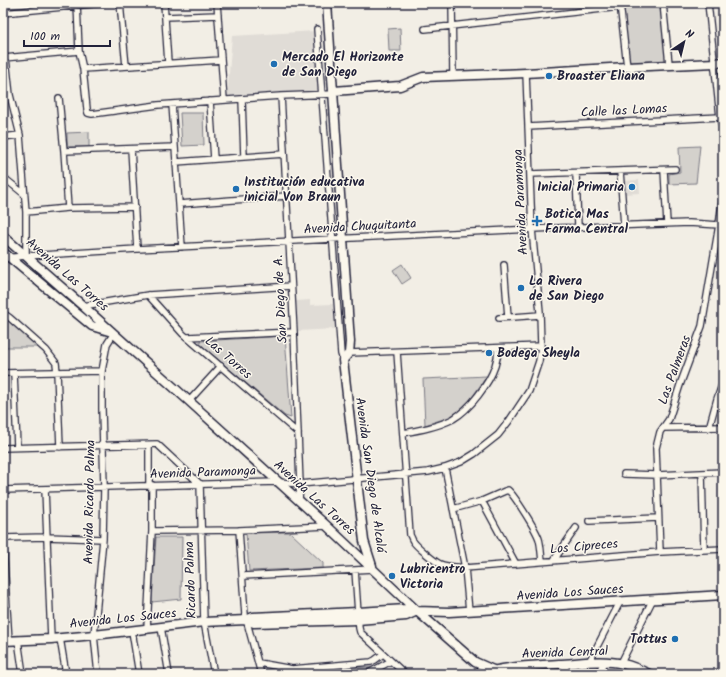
<svg xmlns="http://www.w3.org/2000/svg" width="726" height="677" viewBox="0 0 726 677" font-family="Kalam,sans-serif">
	<rect width="100%" height="100%" fill="#f2eee5"/>
	<filter id="ink" filterUnits="userSpaceOnUse"><feTurbulence type="fractalNoise" baseFrequency=".025" numOctaves="2"/><feDisplacementMap in="SourceGraphic" scale="8" xChannelSelector="R" yChannelSelector="G"/><feConvolveMatrix kernelMatrix="1 2 1 2 8 2 1 2 1" color-interpolation-filters="sRGB"/></filter>
	<g filter="url(#ink)">
		<path fill="#e0dcd6" d="M316,31L320,92L227,98L232,36Z
			M639,180L640,193L624,194L623,181Z
			M310,300V305L333,304L335,329L298,331L296,301Z"/>
		<path fill="#d4d1cc" stroke="#7b7a84" d="M622,3H660L666,62L629,64Z
			M400,28L401,51H389L388,29Z
			M180,113H203L204,145L182,146Z
			M89,132V147H67V133Z
			M700,146L696,183L669,184V174L680,172L679,147Z
			M402,264L411,278L402,284L393,270Z
			M3,315L39,347H3Z
			M285,336L291,418L285,416L200,344V341Z
			M487,376L470,400L453,416L425,425L423,379Z
			M290,532L323,563V568L249,571L246,533Z
			M156,537H182L181,599L152,602Z
			M374,667L359,674H291V673L324,669Z"/>
		<g fill="none" stroke-linecap="round" stroke-linejoin="round">
			<defs>
				<path id="street" d="M77,3L79,51L83,69L87,109L88,113L92,114L158,105L281,96L334,94
					M120,3L126,66
					M164,3L168,63
					M217,3L224,100
					M452,3L453,76
					M620,3L627,67
					M663,3L669,64
					M708,3L720,117L723,132
					M3,13L103,3
					M165,17L218,15
					M317,29L341,354L343,360
					M425,29L620,7
					M4,58L79,51
					M6,58L10,95L20,135L26,212V256
					M83,69L221,60
					M281,96L294,332L300,484L299,500
					M59,98L64,151L68,208
					M242,99L244,157
					M210,101L214,159
					M172,104L182,247
					M528,127L720,117
					M3,137L20,135
					M131,149L137,249
					M64,151L175,147
					M176,162L284,154
					M664,170L667,224
					M620,171L624,225
					M576,173L578,227
					M530,174L675,169
					M3,177L24,194
					M179,204L286,196
					M26,212L68,208L135,207
					M3,258L26,256L137,249L532,229L689,223L719,225
					M504,265L508,317
					M148,295L183,334L298,433
					M83,306L148,295L291,286
					M3,313L10,318L46,350L56,363L57,372L60,447
					M499,318L540,315
					M188,337L294,332
					M397,352L410,535C411,536 412,540 413,541C416,546 434,561 440,564C447,567 457,567 465,568L660,552L723,549
					M349,353L541,346
					M3,373L102,371
					M14,373L17,447
					M189,401L221,366
					M663,428L723,427
					M709,428L717,399L723,382
					M403,433C420,430 437,427 453,419C470,409 489,384 495,366C497,360 498,354 498,348
					M149,445V486
					M3,448L157,444L200,484L204,622L214,674
					M445,468L465,568L469,611
					M702,473L704,550
					M624,474L657,475L723,472
					M45,489L51,639
					M3,490L278,482L300,484L428,472L445,468L461,462L474,454L498,435L509,421L529,391L539,361L541,346L540,312L532,229L526,73
					M482,501L516,564
					M453,509L482,501L505,491L508,490C515,496 536,530 539,539C541,546 541,554 542,561
					M589,521L658,518
					M239,530L245,615L261,674
					M152,531L239,530L327,526
					M3,538L47,537L103,539
					M3,544L9,641
					M660,552L656,448L660,432L669,419L680,385L702,326L719,225L723,195
					M554,560L576,528
					M355,570L359,628L360,632L405,674
					M243,576L373,569
					M161,627L169,674
					M147,629L152,531V485
					M132,631L139,674
					M60,638L66,674
					M18,640L23,674
					M589,662L620,602
					M259,663L292,669L371,662L375,660L383,654
					M621,663L653,599
					M98,674L94,635L103,539L104,487L102,409V371L107,344L114,333
					M367,674L391,661
					M562,674L568,663
					M598,674L604,662"/>
				<path id="secondary" d="M327,3L350,342L349,353L343,360L364,541L372,566
					M334,91L400,86L423,77L526,73L627,67L715,63L723,62
					M3,236L83,306L189,401L327,526L417,611L475,662L493,670
					M3,252L92,326L112,332
					M246,620L254,623L358,620L406,616L417,611
					M3,641L51,639L94,635L204,622L246,620L253,617L358,612L406,609L417,611L449,612L723,595
					M480,674C506,666 533,666 559,664C580,663 603,659 623,664C632,666 641,670 649,674"/>
			</defs>
			<use href="#street" stroke="#22223b" stroke-width="8"/>
			<use href="#secondary" stroke="#22223b" stroke-width="11"/>
			<use href="#street" stroke="#fbf7ec" stroke-width="5.5"/>
			<use href="#secondary" stroke="#fbf7ec" stroke-width="8"/>
		</g>
	</g>
	<g fill="#1f6fb2" stroke="#fbf7ec" stroke-width="1.5">
		<circle cx="274" cy="64" r="4"/>
		<circle cx="549" cy="76" r="4"/>
		<circle cx="632" cy="187" r="4"/>
		<circle cx="236" cy="189" r="4"/>
		<path d="M535 215h4v4h4v4h-4v4h-4v-4h-4v-4h4z"/>
		<circle cx="521" cy="288" r="4"/>
		<circle cx="489" cy="353" r="4"/>
		<circle cx="392" cy="576" r="4"/>
		<circle cx="675" cy="639" r="4"/>
	</g>
	<g text-anchor="middle" dominant-baseline="central" stroke-width="3" stroke-linejoin="round" paint-order="stroke">
		<g font-size="13" font-weight="bold" fill="#22223b" stroke="#fbf7ec" text-anchor="start">
			<text x="282" y="57">Mercado El Horizonte<tspan x="282" dy="15">de San Diego</tspan></text>
			<text x="557" y="76">Broaster Eliana</text>
			<text x="244" y="182">Institución educativa<tspan x="244" dy="15">inicial Von Braun</tspan></text>
			<text x="624" y="187" text-anchor="end">Inicial Primaria</text>
			<text x="545" y="214">Botica Mas<tspan x="545" dy="15">Farma Central</tspan></text>
			<text x="529" y="281">La Rivera<tspan x="529" dy="15">de San Diego</tspan></text>
			<text x="497" y="353">Bodega Sheyla</text>
			<text x="400" y="569">Lubricentro<tspan x="400" dy="15">Victoria</tspan></text>
			<text x="667" y="639" text-anchor="end">Tottus</text>
		</g>
		<g font-size="13" fill="#22223b" stroke="#fbf7ec">
			<text transform="translate(624 111) rotate(-3)">Calle las Lomas</text>
			<text transform="translate(521 202) rotate(-93)">Avenida Paramonga</text>
			<text transform="translate(360 227) rotate(-3)">Avenida Chuquitanta</text>
			<text transform="translate(67 275) rotate(41)">Avenida Las Torres</text>
			<text transform="translate(281 299) rotate(-93)">San Diego de A.</text>
			<text transform="translate(228 358) rotate(41)">Las Torres</text>
			<text transform="translate(675 370) rotate(-70)">Las Palmeras</text>
			<text transform="translate(203 473) rotate(-2)">Avenida Paramonga</text>
			<text transform="translate(370 475) rotate(82)">Avenida San Diego de Alcalá</text>
			<text transform="translate(314 498) rotate(42)">Avenida Las Torres</text>
			<text transform="translate(90 502) rotate(-89)">Avenida Ricardo Palma</text>
			<text transform="translate(584 547) rotate(-5)">Los Cipreces</text>
			<text transform="translate(191 580) rotate(-92)">Ricardo Palma</text>
			<text transform="translate(570 593) rotate(-4)">Avenida Los Sauces</text>
			<text transform="translate(123 619) rotate(-6)">Avenida Los Sauces</text>
			<text transform="translate(565 653) rotate(-2)">Avenida Central</text>
		</g>
	</g>
	<rect width="726" height="677" fill="none" stroke="#fbf7ec" stroke-width="16"/>
	<rect x="8" y="8" width="710" height="661" fill="none" stroke="#22223b" stroke-width="1.5" filter="url(#ink)"/>
	<g transform="translate(684 42) rotate(35)" stroke="#fbf7ec" stroke-width="3" paint-order="stroke">
	<path d="M0-3L7 15L0 10L-7 15Z" fill="#22223b"/>
	<text y="-6" font-size="11" font-weight="bold" text-anchor="middle" fill="#22223b">N</text>
	</g>
	<path d="M24 40v6h86v-6" fill="none" stroke="#22223b" stroke-width="2"/>
	<text x="30" y="40" font-size="12" fill="#22223b" stroke="#fbf7ec" stroke-width="3" paint-order="stroke">100 m</text>
</svg>
